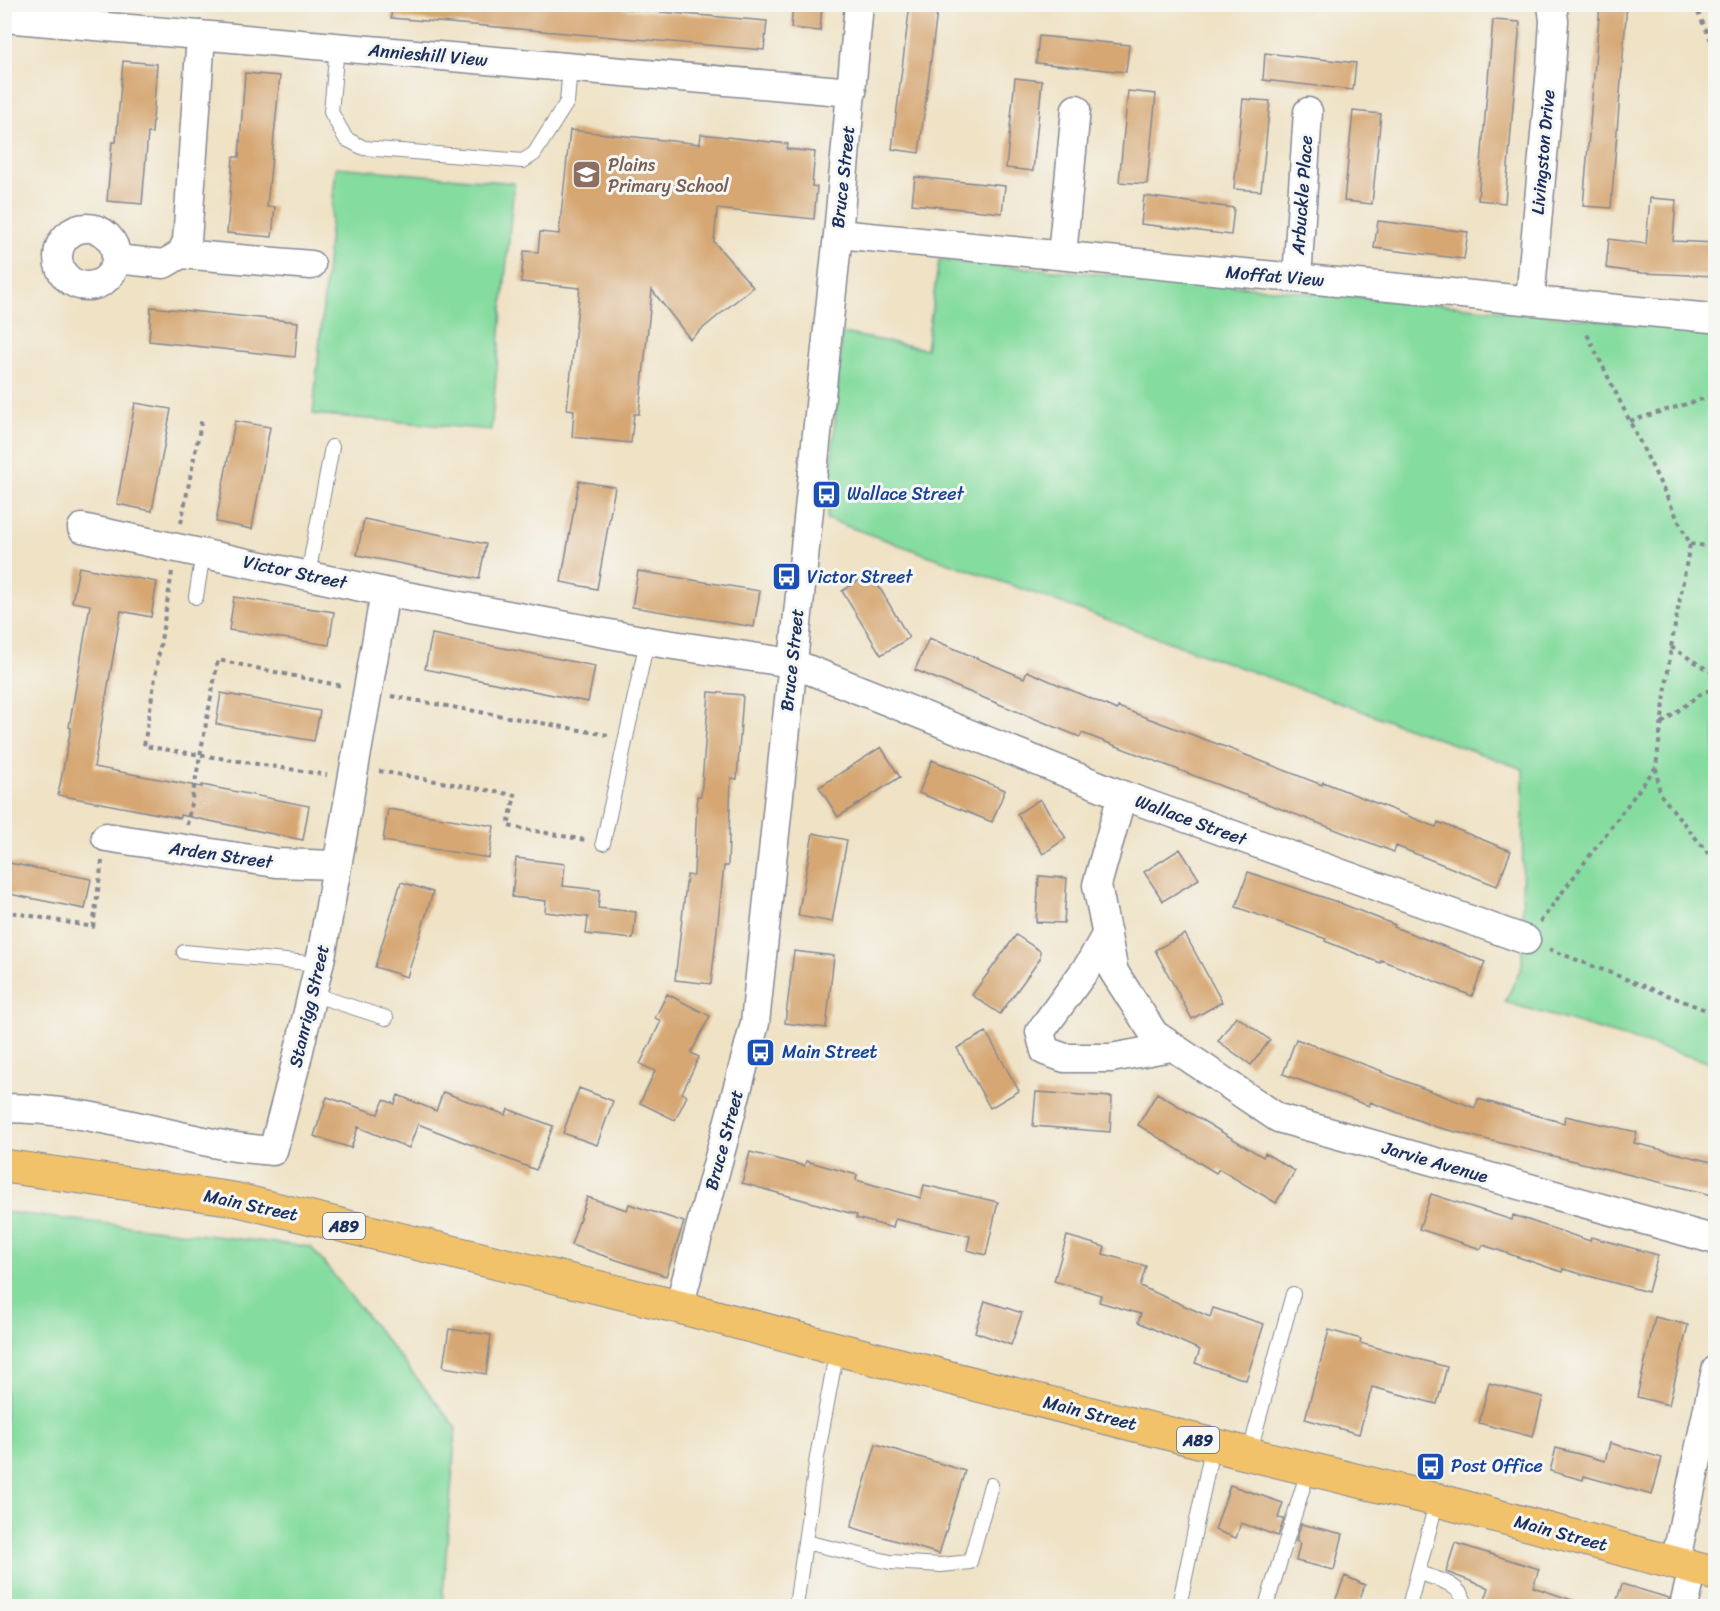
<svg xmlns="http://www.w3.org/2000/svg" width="1720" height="1611" viewBox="0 0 1720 1611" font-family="Sriracha,sans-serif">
	<rect width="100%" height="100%" fill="#f6f6f2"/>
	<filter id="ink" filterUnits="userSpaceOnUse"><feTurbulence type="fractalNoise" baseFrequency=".0167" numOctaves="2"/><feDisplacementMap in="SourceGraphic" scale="12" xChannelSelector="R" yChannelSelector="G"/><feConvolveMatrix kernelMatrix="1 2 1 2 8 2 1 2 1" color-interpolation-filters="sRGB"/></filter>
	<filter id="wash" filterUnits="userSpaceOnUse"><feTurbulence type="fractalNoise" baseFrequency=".008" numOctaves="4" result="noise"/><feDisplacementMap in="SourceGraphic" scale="24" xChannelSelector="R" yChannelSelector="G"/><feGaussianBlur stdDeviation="1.35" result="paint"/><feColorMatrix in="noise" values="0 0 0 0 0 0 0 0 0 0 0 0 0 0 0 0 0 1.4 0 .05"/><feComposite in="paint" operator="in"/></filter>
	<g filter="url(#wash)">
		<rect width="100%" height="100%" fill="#efe2c5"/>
		<path fill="#85dc9f" stroke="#50867e" stroke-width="1.5" d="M336,167L514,183L491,430L313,414Z
			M939,260L1408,301L1715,332V1064L1505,1002L1522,966L1523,769L827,519L842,333L926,349Z
			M5,1212L311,1247L456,1427L442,1606H5Z"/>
		<g id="blocks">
			<path fill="#d6a773" d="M392,4H565L767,21L764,50L391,18Z
				M793,4H822L820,31L791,28Z
				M910,4H938L919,153L892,149Z
				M1600,4H1627L1611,208L1583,206Z
				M1493,20L1520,22L1505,203L1478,200Z
				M1039,36L1129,45L1126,72L1036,63Z
				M1265,53L1356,63L1353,90L1263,80Z
				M123,61L157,64L152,133H148L142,204L107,201L112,142H116Z
				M245,73L280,76L267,207H275L272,237L227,233L233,157H239Z
				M1015,78L1042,81L1033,171L1006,168Z
				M1128,91L1156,94L1147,184L1119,182Z
				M1243,99L1270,101L1261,191L1234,189Z
				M1353,111L1381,114L1372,204L1344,201Z
				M570,130L700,144L701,134L788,144L787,149L815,152L812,186L817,187L814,219L717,209L714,242L753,287L690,339L652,290L639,414H634L631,443L572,437L574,410L567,409L580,288L521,282L524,251L538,252L540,232L559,234Z
				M915,177L1005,186L1002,213L912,204Z
				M1144,196L1234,208L1231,235L1141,224Z
				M1650,198L1676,200L1673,241L1716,243V276L1641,273L1606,268L1609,239L1646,244Z
				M1378,221L1468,232L1464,259L1374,248Z
				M151,307L298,322L295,357L149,341Z
				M135,403L171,409L152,511L117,504Z
				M235,421L270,427L252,529L216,522Z
				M579,481L615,487L597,589L561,582Z
				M364,519L486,544L479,579L357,555Z
				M79,567L157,582L151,617L121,611L94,767L202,787V785L309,806L303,840L180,815V818L58,795L71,728L69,727L90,605L72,602Z
				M638,571L760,591L754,627L632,607Z
				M871,573L909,638L881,655L842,591Z
				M234,597L334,612L329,645L229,630Z
				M432,634L595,666L588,702L425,669Z
				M929,638L1024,678L1027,671L1117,710L1118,707L1228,748L1322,785L1323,782L1436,827L1438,822L1511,851L1497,886L1396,846L1394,852L1082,733L1080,737L915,670Z
				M709,692L743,695L737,779L731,778L728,866H724L711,984L675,980L687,875L694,876L697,796H701Z
				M221,693L320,711L314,741L216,724Z
				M881,747L900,777L838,817L819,787Z
				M932,760L1005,790L992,822L919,793Z
				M1040,799L1066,838L1043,854L1017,814Z
				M388,809L494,826L489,858L383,841Z
				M813,833L847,840L832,922L798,916Z
				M1180,849L1199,879L1163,901L1144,872Z
				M516,858L565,864L563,886L600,890L598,908L636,912L633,939L586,934L588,917L545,912L546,901L512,897Z
				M4,862L91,879L85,909L4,893Z
				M1248,872L1340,903L1395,925L1394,927L1485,962L1472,996L1381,960L1380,963L1325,941L1326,939L1236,907Z
				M1039,876L1067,878L1064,923L1036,922Z
				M401,882L433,892L407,977L375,967Z
				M1185,934L1222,1002L1192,1019L1155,950Z
				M1016,935L1040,951V959L1000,1014L972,995Z
				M794,951L834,956L826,1028L785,1023Z
				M667,994L710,1016L691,1053L699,1057L682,1093L687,1096L675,1120L640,1103L655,1071L640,1064L661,1021L655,1018Z
				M1236,1016L1270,1040L1251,1065L1218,1041Z
				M986,1032L1019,1091L990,1108L957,1048Z
				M1296,1039L1382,1071L1381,1072L1475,1108L1478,1099L1564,1123L1565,1116L1637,1132L1634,1143L1716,1163V1196L1436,1127L1370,1102L1369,1106L1283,1074Z
				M579,1088L613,1101L597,1145L563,1133Z
				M443,1092L506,1115L508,1109L553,1126L536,1170L418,1124L409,1148L358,1127L351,1148L314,1136L327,1097L378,1114L384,1100L395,1104L398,1095L436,1111Z
				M1036,1092L1112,1097L1110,1132L1033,1126Z
				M1157,1093L1263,1157L1265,1153L1295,1171L1276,1203L1219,1169L1216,1173L1138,1125Z
				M750,1152L804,1166L806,1161L857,1175L856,1180L921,1198L924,1185L998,1202L986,1255L967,1250L970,1236L895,1219L893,1228L856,1218L857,1215L742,1183Z
				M1431,1194L1512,1220L1513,1215L1590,1241L1591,1237L1658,1255L1648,1292L1563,1269L1562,1272L1483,1245L1481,1249L1419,1229Z
				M587,1197L627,1210L629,1204L684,1222L666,1276L571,1245Z
				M1067,1236L1105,1247L1103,1254L1146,1266L1140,1286L1210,1317L1213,1308L1264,1324L1246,1380L1195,1363L1200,1350L1138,1322L1141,1314L1099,1302L1101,1295L1054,1281Z
				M985,1301L1022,1313L1011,1345L975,1332Z
				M1655,1317L1688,1325L1669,1405L1637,1397Z
				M449,1329L491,1335L486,1374L443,1367Z
				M1329,1330L1361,1339L1360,1343L1447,1367L1437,1404L1372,1387L1359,1434L1305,1419Z
				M1489,1383L1543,1397L1533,1437L1479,1423Z
				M1610,1443L1662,1458L1652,1495L1584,1476L1583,1480L1550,1471L1556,1448L1605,1461Z
				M876,1444L965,1471L939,1554L851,1527Z
				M1230,1485L1283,1503L1278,1518L1284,1519L1278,1536L1241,1523L1236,1538L1215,1530Z
				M1301,1524L1343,1534L1334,1570L1296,1561L1300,1543L1296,1541Z
				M1455,1543L1539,1569L1533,1587L1581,1603L1580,1606H1483L1489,1588L1446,1572Z
				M1345,1576L1365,1585L1357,1606H1333Z
				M1622,1584L1669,1598L1668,1606H1615Z"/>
		</g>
	</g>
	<g filter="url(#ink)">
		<use href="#blocks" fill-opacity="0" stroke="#858892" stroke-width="1.5"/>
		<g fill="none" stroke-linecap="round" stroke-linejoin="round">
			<defs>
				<path id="lane" d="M337,47L331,112L346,139L364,148L523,161L534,154L567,102L570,67
					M308,575L332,447
					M196,597L203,553
					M603,843L647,641
					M184,952L320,964
					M312,994L386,1018
					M1249,1454L1293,1294
					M805,1542L890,1562L941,1565L970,1562L991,1485
					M1418,1573C1438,1579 1461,1583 1466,1606
					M796,1606L817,1457L837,1349
					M1179,1606L1213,1444
					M1266,1606L1309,1468
					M1409,1606L1437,1500"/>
				<path id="street" d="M4,18L852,92
					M58 257a29 29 0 1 1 58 0a29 29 0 1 1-58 0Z
					M838,234L1711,318
					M181,254L311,265
					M1062,255L1076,109
					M116,259L164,264L181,254L187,241L201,35
					M1297,278L1308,112
					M1530,300L1551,68L1554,21L1552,4
					M82,528L385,592L647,641L792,663L1122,795L1526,940
					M1122,795L1097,885L1114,972L1154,1034L1278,1118L1716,1240
					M106,837L276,863L337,865
					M1107,933L1089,965L1040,1032L1045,1051L1065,1058H1111L1171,1047
					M4,1108C77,1108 147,1130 218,1144C236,1148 255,1149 273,1151L295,1067L322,952L385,592
					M679,1307L755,1023L838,234L859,4
					M1675,1564L1716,1370
					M1684,1606L1693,1569"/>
				<path id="primary" d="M4,1166L234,1199L679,1307L837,1349L1249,1454L1437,1500L1716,1574"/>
			</defs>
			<use href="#lane" stroke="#858892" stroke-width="16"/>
			<use href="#street" stroke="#858892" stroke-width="31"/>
			<use href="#primary" stroke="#858892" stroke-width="35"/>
			<path stroke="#858892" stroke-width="4" stroke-dasharray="4.5 4.5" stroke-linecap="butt" d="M1694,4L1716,51
				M1630,421L1716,395
				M181,523L202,418
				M1690,544L1716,547
				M172,572L144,746L327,775
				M1671,647L1716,675
				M391,696L608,735
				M1662,723L1699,695L1716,687
				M1656,768L1660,794L1716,863
				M379,771L515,795L508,826L585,840
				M187,825L218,660L342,686
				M4,911L93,927L102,861
				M1540,922L1656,767L1671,647L1690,544L1586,332
				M1549,949L1716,1014"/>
			<use href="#lane" stroke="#fff" stroke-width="14"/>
			<use href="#street" stroke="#fff" stroke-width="28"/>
			<use href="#primary" stroke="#f2c26a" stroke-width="33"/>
		</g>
	</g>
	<defs>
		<symbol id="school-square" viewBox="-11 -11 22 22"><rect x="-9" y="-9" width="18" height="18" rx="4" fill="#8d6e63" stroke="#f6f6f2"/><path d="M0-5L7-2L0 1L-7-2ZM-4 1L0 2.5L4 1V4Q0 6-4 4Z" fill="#fff"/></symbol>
		<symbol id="bus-square" viewBox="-11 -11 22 22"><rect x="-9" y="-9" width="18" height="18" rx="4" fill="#1a4fb4" stroke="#f6f6f2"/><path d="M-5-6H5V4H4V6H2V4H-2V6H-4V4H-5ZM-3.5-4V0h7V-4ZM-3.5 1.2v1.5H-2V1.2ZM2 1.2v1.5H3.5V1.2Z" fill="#fff"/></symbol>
	</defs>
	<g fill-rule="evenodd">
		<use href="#school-square" x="570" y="158" width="33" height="33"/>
		<use href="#bus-square" x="810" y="478" width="33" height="33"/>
		<use href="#bus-square" x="770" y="560" width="33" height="33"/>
		<use href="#bus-square" x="744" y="1036" width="33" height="33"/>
		<use href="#bus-square" x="1414" y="1450" width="33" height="33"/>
	</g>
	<g text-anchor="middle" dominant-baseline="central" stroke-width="6" stroke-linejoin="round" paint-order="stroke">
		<g fill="#f6f6f2" stroke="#5d6b8a" stroke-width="1.5">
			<rect x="323" y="1213" width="42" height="26" rx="4.5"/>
			<rect x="1177" y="1427" width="42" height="26" rx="4.5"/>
		</g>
		<g font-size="16" font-weight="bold" fill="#1b2f5e">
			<text x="344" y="1226">A89</text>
			<text x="1198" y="1440">A89</text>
		</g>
		<g font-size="18" fill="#1b2f5e" stroke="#f6f6f2">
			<text transform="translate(428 55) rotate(5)">Annieshill View</text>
			<text transform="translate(1543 152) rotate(-85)">Livingston Drive</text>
			<text transform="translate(843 177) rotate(-84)">Bruce Street</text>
			<text transform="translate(1302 195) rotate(-86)">Arbuckle Place</text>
			<text transform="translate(1275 276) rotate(5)">Moffat View</text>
			<text transform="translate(295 572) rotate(12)">Victor Street</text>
			<text transform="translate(792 660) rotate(-84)">Bruce Street</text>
			<text transform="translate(1191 820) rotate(20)">Wallace Street</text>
			<text transform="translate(221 855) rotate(8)">Arden Street</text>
			<text transform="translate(309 1006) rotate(-77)">Stanrigg Street</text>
			<text transform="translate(724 1140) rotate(-75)">Bruce Street</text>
			<text transform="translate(1435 1162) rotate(16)">Jarvie Avenue</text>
			<text transform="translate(251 1205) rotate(12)">Main Street</text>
			<text transform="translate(1090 1413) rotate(14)">Main Street</text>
			<text transform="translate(1561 1533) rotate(15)">Main Street</text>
		</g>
		<g font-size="18" fill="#785e54" stroke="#f6f6f2" text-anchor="start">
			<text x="608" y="165">Plains<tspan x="608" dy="21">Primary School</tspan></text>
		</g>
		<g font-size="18" fill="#164399" stroke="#f6f6f2" text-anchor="start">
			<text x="847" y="494">Wallace Street</text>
			<text x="807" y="577">Victor Street</text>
			<text x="782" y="1052">Main Street</text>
			<text x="1451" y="1466">Post Office</text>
		</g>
	</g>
	<rect width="1720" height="1611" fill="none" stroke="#f6f6f2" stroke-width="24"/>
</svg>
